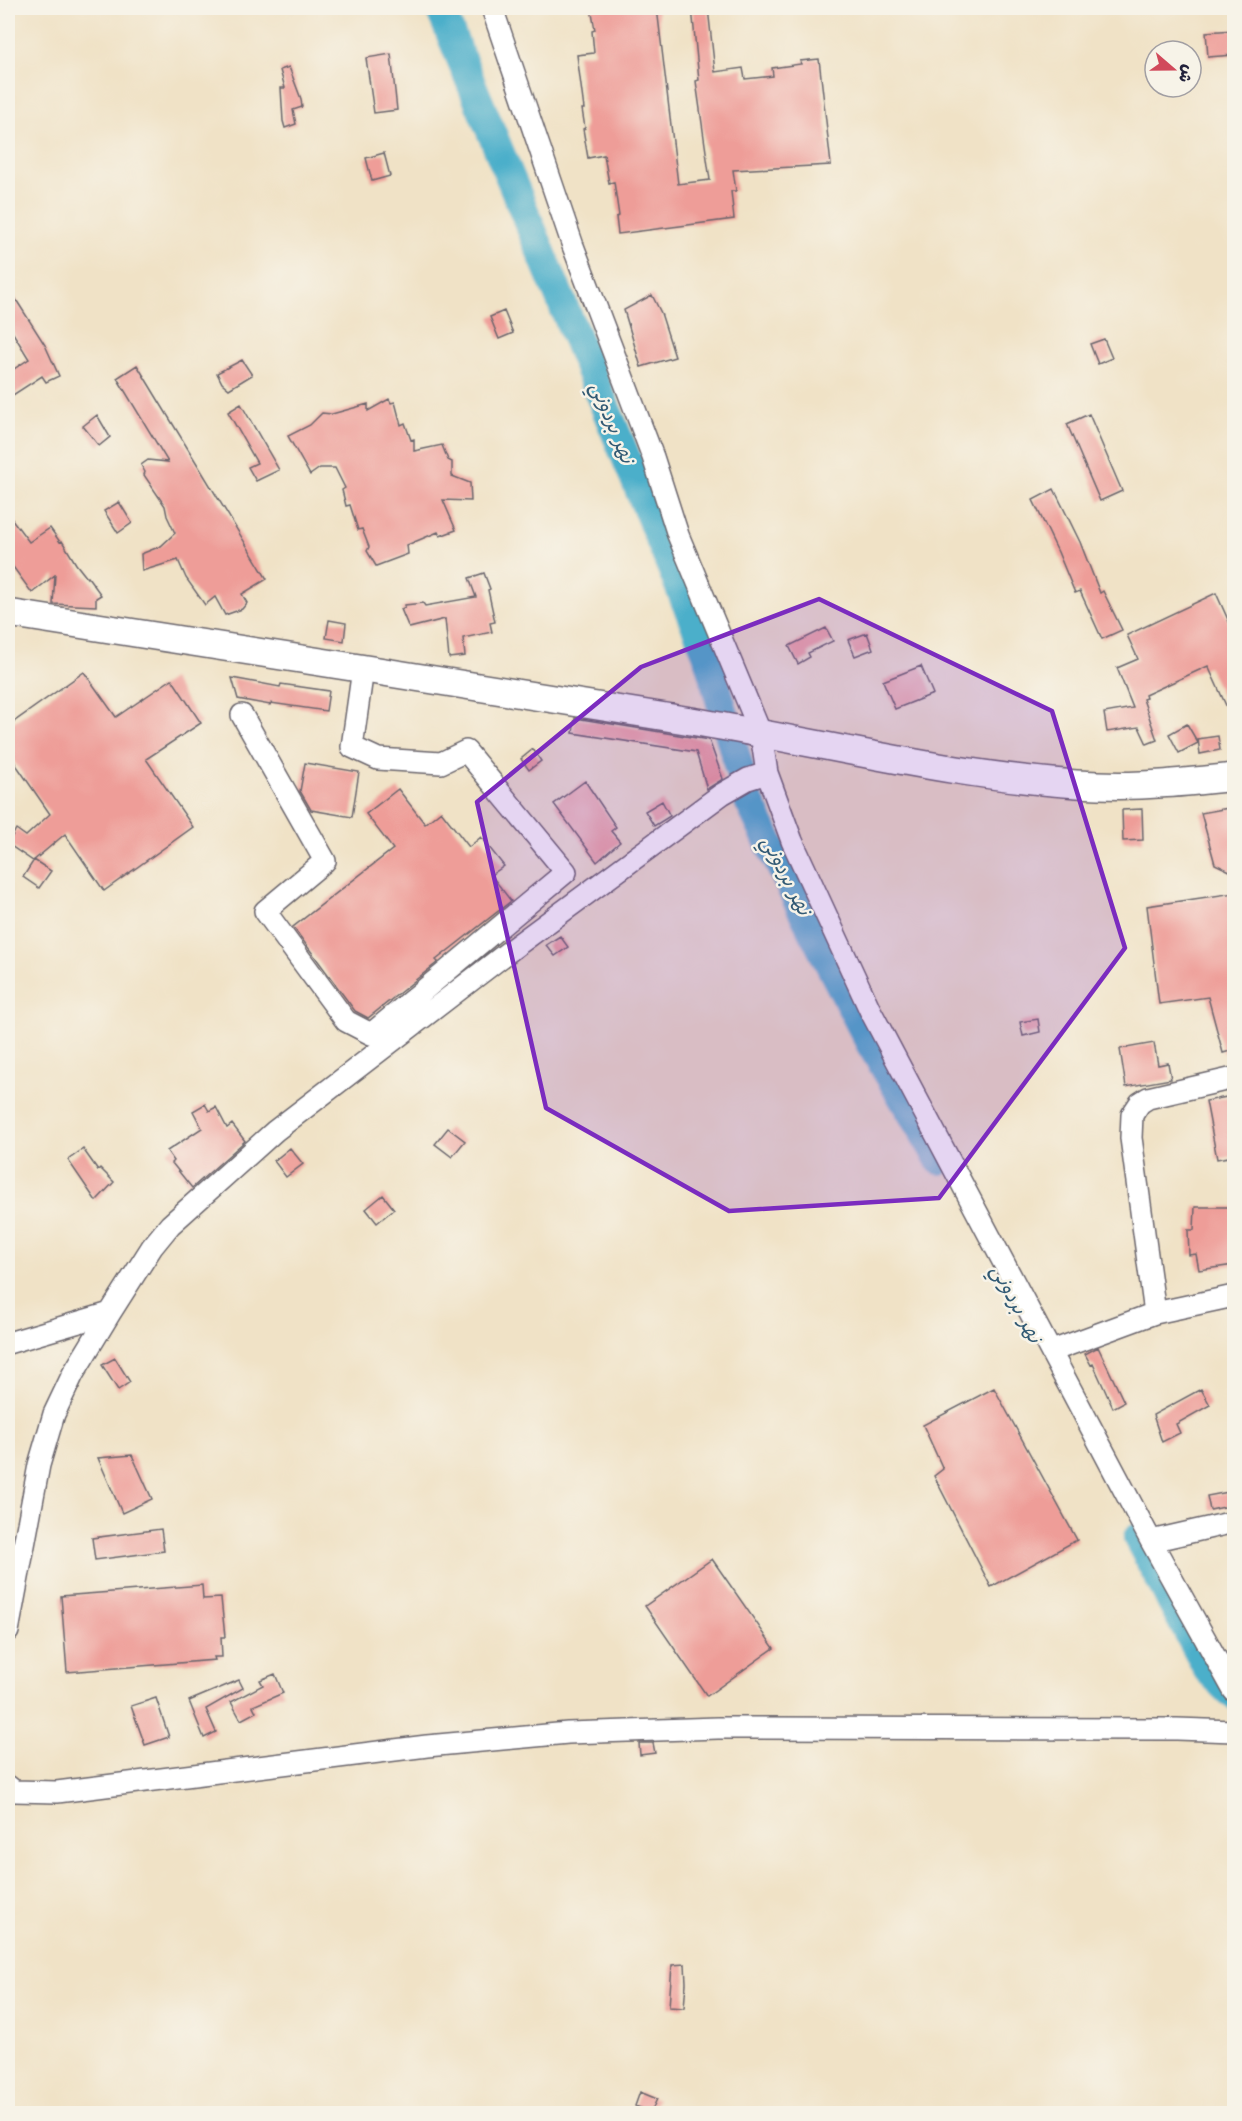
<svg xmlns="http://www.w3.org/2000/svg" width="1242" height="2121" viewBox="0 0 1242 2121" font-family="'Architects Daughter','Playpen Sans Arabic',sans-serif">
	<rect width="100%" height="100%" fill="#f7f3e8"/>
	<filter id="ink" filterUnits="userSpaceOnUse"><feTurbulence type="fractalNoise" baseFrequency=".0167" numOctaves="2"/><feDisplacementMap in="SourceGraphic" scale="12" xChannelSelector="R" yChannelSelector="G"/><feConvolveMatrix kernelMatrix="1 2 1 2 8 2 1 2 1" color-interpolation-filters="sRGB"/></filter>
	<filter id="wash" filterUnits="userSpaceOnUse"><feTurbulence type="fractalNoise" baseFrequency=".008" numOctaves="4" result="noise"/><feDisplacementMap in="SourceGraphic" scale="24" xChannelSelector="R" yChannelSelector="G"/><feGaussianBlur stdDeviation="1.35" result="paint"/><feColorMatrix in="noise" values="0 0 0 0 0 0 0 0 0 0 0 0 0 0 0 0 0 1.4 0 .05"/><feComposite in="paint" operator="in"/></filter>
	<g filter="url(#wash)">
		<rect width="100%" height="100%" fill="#f0e2c6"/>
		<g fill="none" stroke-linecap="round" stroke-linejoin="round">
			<path stroke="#4bafca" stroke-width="30" d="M440,8L707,653L747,797L806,918L870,1043L940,1160
				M1138,1538L1208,1670L1234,1695"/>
		</g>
		<g id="blocks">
			<path fill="#ee9d98" d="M591,8H657L678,184L710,180L696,81L699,80L692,8H708L715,72L743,68L745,79L773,76L772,68L801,64L800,61L819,59L831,165L733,170L736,191H731L734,219L618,234L616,217L619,216L614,182L609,183L604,155L588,158L583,129L585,128L582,109H584L577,55L594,53L592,31L595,30Z
				M1234,30V55L1208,57L1206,32Z
				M391,54L397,110L374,113L366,58Z
				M289,67L301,99L302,107L293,110L296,124L285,128L283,121L281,88H285L280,70Z
				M384,153L390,176L372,181L366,158Z
				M8,287L45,345L59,376L46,382L42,376L13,395L8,387V373L29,359L8,325Z
				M652,295L661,313L675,357L641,367L624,310Z
				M504,311L513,333L499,339L490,317Z
				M1104,339L1112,358L1098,364L1090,344Z
				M242,360L252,375L229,389L222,383L217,373Z
				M137,365L267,579L242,594L247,603L242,609L225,615L215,597L205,605L186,578L178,560L142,571L141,554L161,546L175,533L167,516L165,506L144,475L145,472L141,465L148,460L168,462L117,378Z
				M389,399L391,403L395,402L401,425L405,423L411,440L414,439V451L442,445L448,460L452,462V476L470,483L471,501L443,500L456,530L440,536L438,532L407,545L408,554L376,566L367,551L369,547L362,529L358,530L350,505L346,506L342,490L345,488L335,468H320L310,475L288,436L310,425L322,413L332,414L368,404V411Z
				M241,404L279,470L256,481L248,467L257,463L228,412Z
				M1089,414L1122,491L1100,501L1067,424Z
				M97,415L110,437L99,446L83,426Z
				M1054,489L1080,542L1100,593L1103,591L1122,630L1102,639L1080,591L1075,593L1058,552L1033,500Z
				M119,502L132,523L118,533L104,511Z
				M8,514L29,542L50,528L60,542L62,541L76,564L87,578L88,577L101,595L96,598V606L53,604L55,575L32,593L8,560Z
				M484,573L490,589L488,590L495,622L490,623L492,632L463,638L465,656L449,658L445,619L409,628L401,609L405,607V605L423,603L425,606L476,597L469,578Z
				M1216,593L1234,633V723L1208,666L1145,695L1146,698L1143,699L1157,740L1147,744L1139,727L1107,732L1104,713L1133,708L1117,668L1138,659L1127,635Z
				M329,620L346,623L344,641L326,638Z
				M826,628L833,641L808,653L810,657L798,664L789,646Z
				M867,633L873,649L855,656L848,640Z
				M921,666L933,694L895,709L883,681Z
				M84,672L116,717L172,679L201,723L146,759L193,827L104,891L65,834L33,861L8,844L16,829L26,836L50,814L8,753V726Z
				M232,678L280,687L281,684L329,691L326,711L271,703L270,705L238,699Z
				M575,718L709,740L723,779L707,789L696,752L573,733Z
				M1187,724L1198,743L1179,753L1169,734Z
				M1218,736L1220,750L1200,754L1198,739Z
				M533,749L541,761L529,770L521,759Z
				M305,763L359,772L352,817L311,810L300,791Z
				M585,781L616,827L611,831L620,842L597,862L554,804Z
				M398,789L425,824L441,811L469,847L481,837L504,866L491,875L511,901L436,960L438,962L368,1018L355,1011L293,927L393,849L366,814Z
				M662,801L670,816L654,826L645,811Z
				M1234,807V873L1215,864L1201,813Z
				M1142,809L1143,840L1123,841L1122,810Z
				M34,860L51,871L39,888L23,877Z
				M1234,893V1050L1223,1053L1208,997L1159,1004L1147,906Z
				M560,936L568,947L555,956L546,945Z
				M1038,1019L1040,1032L1023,1036L1020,1022Z
				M1154,1043L1158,1065L1168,1063L1171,1079L1126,1087L1120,1049Z
				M1232,1096L1234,1110V1156L1217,1159L1206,1101Z
				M205,1104L209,1111L216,1107L227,1128L232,1124L245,1141L192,1188L172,1163L174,1161L167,1151L202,1128L193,1111Z
				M448,1128L465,1141L452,1157L435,1144Z
				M290,1148L303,1164L286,1177L274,1161Z
				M83,1149L98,1170L100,1168L114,1182L96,1201L68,1160Z
				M383,1195L394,1209L377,1223L366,1209Z
				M1195,1207H1234V1265L1199,1270L1196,1254L1189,1255L1188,1230H1194Z
				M1098,1347L1124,1402L1113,1408L1093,1364L1091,1365L1085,1354Z
				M115,1358L130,1382L118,1390L102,1365Z
				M994,1388L1077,1540L991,1587L934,1476L943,1469L923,1425Z
				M1201,1389L1210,1405L1176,1424L1180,1433L1162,1442L1153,1415Z
				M132,1455L152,1499L122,1513L98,1458Z
				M1234,1491V1505L1210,1510L1207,1496Z
				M161,1529L164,1551L95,1560L92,1538Z
				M712,1559L774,1648L707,1696L645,1606Z
				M202,1585L203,1599L221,1598L225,1637H221L222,1657H214L215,1660L67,1672L61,1596Z
				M275,1674L283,1693L253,1706L256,1712L241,1720L231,1702L263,1685L260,1680Z
				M239,1680L243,1688L206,1709L216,1732L204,1738L189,1701Z
				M156,1698L169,1737L145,1745L131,1706Z
				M639,1743H653L655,1753L640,1755Z
				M685,1964L686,1983L684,2008L669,2007L672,1965Z
				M640,2092L657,2099L651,2112L635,2106Z"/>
		</g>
	</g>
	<g filter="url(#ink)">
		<use href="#blocks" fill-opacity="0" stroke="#6a656c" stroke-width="1.5"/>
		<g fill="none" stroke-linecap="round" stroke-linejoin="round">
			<defs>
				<path id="minor" d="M492,8L573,246L653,457L678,535L761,734L767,773L792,841L870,1010L1151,1541L1234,1691
					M242,715L325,861L265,911L346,1021L371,1034L566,872L466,751L441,763L378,759L352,747L363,669
					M1155,1313L1131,1138L1132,1115L1140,1103L1148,1098L1234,1078
					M8,1343L110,1313
					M1052,1351L1155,1313L1234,1296
					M1151,1541L1234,1522
					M8,1631L39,1465L54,1414L73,1374L110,1313L152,1247L170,1225L275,1131L516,946L722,794L748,779L767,773
					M8,1786L14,1791L57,1792L427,1746L568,1733L718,1728L1177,1729L1234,1731"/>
				<path id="major" d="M8,613C233,649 460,683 685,720C822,742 959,779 1098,785C1143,787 1189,782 1234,777"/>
			</defs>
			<use href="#minor" stroke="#6a656c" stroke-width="24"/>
			<use href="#major" stroke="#6a656c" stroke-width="30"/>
			<use href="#minor" stroke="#fff" stroke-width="21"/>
			<use href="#major" stroke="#fff" stroke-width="27"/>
		</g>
	</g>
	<path fill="#7b2cbf" fill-opacity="0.2" stroke="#7b2cbf" stroke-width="4.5" stroke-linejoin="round" d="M819,599L1052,711L1125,948L939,1198L729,1211L546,1108L477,802L641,667Z"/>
	<g text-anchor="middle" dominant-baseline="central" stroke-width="5" stroke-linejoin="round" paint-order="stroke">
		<g font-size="20" font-style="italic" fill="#325a74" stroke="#f7f3e8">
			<text transform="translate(612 423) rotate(68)">نهر بردوني</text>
			<text transform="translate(786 876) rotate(63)">نهر بردوني</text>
			<text transform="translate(1016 1304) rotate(62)">نهر بردوني</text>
		</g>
	</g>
	<rect width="1242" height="2121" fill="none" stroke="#f7f3e8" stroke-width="30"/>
	<g transform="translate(1173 69) rotate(110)"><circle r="28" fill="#f7f3e8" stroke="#a29fa3" stroke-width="1.5"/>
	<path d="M0-4.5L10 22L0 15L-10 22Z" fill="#d1495b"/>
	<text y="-9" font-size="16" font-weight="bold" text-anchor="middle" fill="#22223b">ش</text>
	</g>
</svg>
